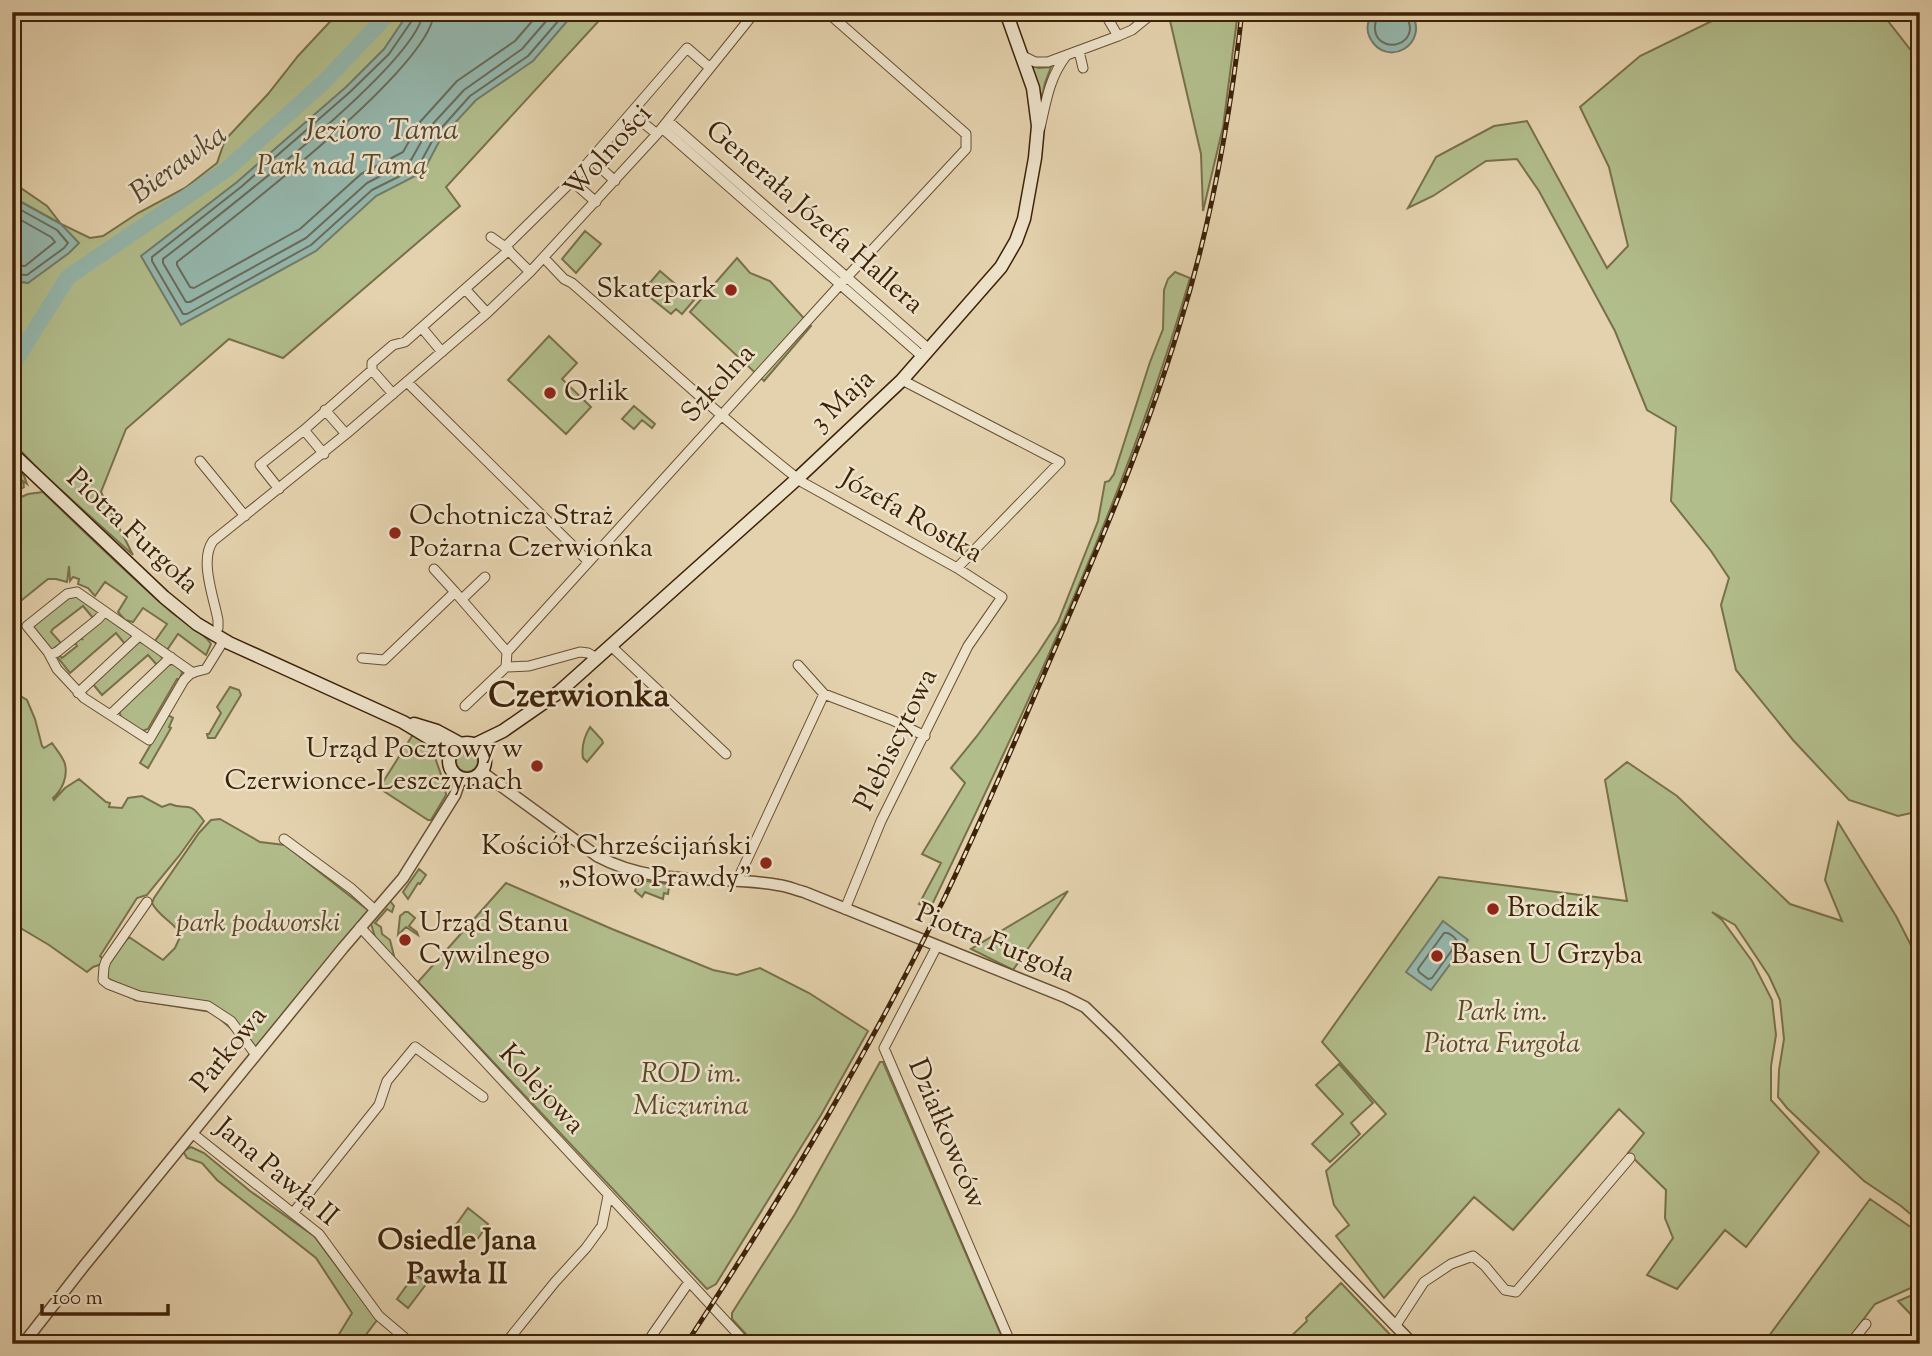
<svg xmlns="http://www.w3.org/2000/svg" width="1932" height="1356" viewBox="0 0 1932 1356" font-family="'Sorts Mill Goudy',serif">
	<rect width="100%" height="100%" fill="#e4d2ae"/>
	<filter id="stains"><feTurbulence type="fractalNoise" baseFrequency=".00286" numOctaves="4"/><feColorMatrix values="0 0 0 0 .2 0 0 0 0 .09 0 0 0 0 .02 0 0 0 .5 -.17"/></filter>
	<radialGradient id="worn" r=".72"><stop offset=".6" stop-color="#630" stop-opacity="0"/><stop offset="1" stop-color="#630" stop-opacity=".3"/></radialGradient>
	<path fill="#b2bd8c" stroke="#78704a" stroke-width="2" d="M339,12H607L446,187L460,206L283,358L229,339L126,429L101,492L133,555L40,471L12,442V319L20,311L13,281L28,283L61,224L12,197V182L47,206L61,224L90,238L103,236L138,213L185,188L217,163L225,140L268,94L298,56Z
		M1168,12H1238L1223,127L1203,211L1201,154Z
		M1737,12H1879L1884,16L1920,62V811L1898,816L1849,800L1793,740L1736,670L1721,605L1729,578L1711,551L1671,501L1676,427L1647,410L1615,331L1539,191L1517,159L1486,161L1433,196L1408,208L1436,157L1494,126L1527,121L1607,268L1628,246L1609,167L1580,107L1640,56L1718,18Z
		M1031,66L1039,68L1051,67L1045,83L1042,97Z
		M585,231L601,244L576,273L562,259Z
		M737,258L750,273L770,281L811,326L764,381L690,312Z
		M660,271L694,300L682,314L676,309L671,314L651,298L656,292L648,285Z
		M1175,272L1190,278C1127,497 1028,704 930,909L919,904L941,863L922,854L965,783L951,768L977,736L1038,653L1058,622L1098,521L1105,482L1109,481L1114,474L1150,362L1163,329L1164,290L1168,279Z
		M549,336L577,363L562,379L591,407L566,434L508,380Z
		M634,406L655,424L652,428L642,420L634,429L622,419Z
		M12,462L24,476L27,484L23,481L24,487L12,495Z
		M43,492C84,532 126,572 169,610C181,621 203,631 211,644L206,655L178,634L167,650L155,641L167,624L143,608L133,622L125,620L118,612L127,597L105,582L95,596L88,588L78,584L79,579L73,577L70,581L69,566L67,582L56,579H48L12,608V501L28,494Z
		M76,595L98,610V613L93,618L83,606L53,629L51,632L61,643L54,648L55,650H51L34,632L33,626L67,596Z
		M104,618H107L131,635L132,638L125,644L116,633L70,673L56,655L58,654L62,658L77,646L74,641L79,636L83,640L80,636Z
		M137,642C146,642 160,652 163,660L157,665L148,655L102,695L92,683Z
		M174,664L181,670L182,673L179,680L177,679L148,729L142,731L121,717L119,711L168,665Z
		M230,687L239,690L241,695L215,738H208L207,734H209L221,713L217,707Z
		M12,691L27,700L35,719L42,746L44,748L52,743C56,749 63,757 65,764C68,777 62,790 53,798L54,800L65,788L79,779L106,802L110,803L109,807L122,808L128,798L142,796L162,807L170,804C189,812 187,798 204,821L179,856L147,895L137,898L100,956L103,959L102,964L93,967L87,972L49,945L12,923Z
		M168,715L173,718L169,727L171,728L148,768L140,763Z
		M590,727L602,740L603,743L587,762L583,758C581,746 584,737 590,727Z
		M412,736H415L431,746L445,786L446,795L431,820H428L382,790L383,782Z
		M456 761a11 11 0 1 1 22 0a11 11 0 1 1-22 0Z
		M1627,762L1677,796L1790,904L1842,921L1825,880L1838,822L1896,916L1920,963V1222L1901,1206L1864,1181L1787,1108L1778,1097L1779,1070L1784,1039L1780,1000L1769,976L1735,925L1712,912L1722,920L1752,961L1772,1000L1776,1035L1771,1066V1100L1819,1152L1746,1247L1725,1230L1677,1289L1647,1275L1673,1238L1665,1218L1666,1190L1628,1153L1644,1133L1619,1109L1513,1230L1474,1197L1384,1298L1336,1236L1349,1225L1334,1205L1326,1171L1386,1114L1322,1042L1439,877L1627,901L1605,780Z
		M220,819L260,842L285,845L369,911L258,1047L250,1045L212,1012L135,1000L120,985L104,976L108,960L129,937L163,960L175,948L181,935C174,922 159,917 152,903L154,898L199,833L211,820Z
		M419,869L426,875L420,884L418,883L408,899L403,892Z
		M639,880L667,884L669,887L668,894L664,893L663,899L645,892L642,897L635,891Z
		M506,883L612,929L713,970L737,975L760,968L809,993L868,1031L821,1115L716,1284L707,1289L418,982Z
		M1068,891L1013,970L971,949Z
		M390,901L394,906L392,912L387,909L375,923L381,927L382,934L390,940L394,956L392,958L376,940L371,924L388,902Z
		M408,912L415,918L409,926L417,932L418,935L406,927L398,935L400,916L405,912Z
		M880,1062H883L1005,1344H755L732,1319V1313L795,1214Z
		M1339,1064L1373,1103L1351,1123L1360,1134L1330,1162L1312,1144L1343,1114L1316,1085Z
		M191,1147L204,1153L250,1191L314,1236L377,1320L359,1344H333L352,1313L316,1258L217,1180L202,1163L187,1158L183,1151Z
		M1870,1199L1912,1228L1920,1236V1272L1911,1288L1875,1304L1845,1344H1763Z
		M468,1208L488,1224L469,1251L448,1236Z
		M415,1274L427,1283L408,1308L397,1299Z
		M1341,1283L1399,1344H1283L1307,1321L1306,1318Z
		M1920,1287V1324L1898,1301L1915,1294Z"/>
	<path fill="#95b7ad" stroke="#727b6b" stroke-width="2" d="M409,12H575L533,61L476,100L441,138L423,172L376,196L316,251L181,325L141,256L237,182L346,87L384,49Z
		M1373,12H1411C1431,45 1386,69 1370,38C1365,29 1368,20 1373,12Z
		M12,197L61,224L79,243L69,253L28,283L12,280Z
		M1443,921L1468,940L1431,990L1406,972Z"/>
	<g fill="none" stroke-linecap="round" stroke-linejoin="round">
		<path stroke="#6a6c5a" stroke-width="2" d="M414,12L413,19L389,54L350,92L241,187L152,257V261L183,314H187L311,245L372,190L418,167L436,134L470,96L528,56L566,12
			M423,12C420,63 210,222 163,259V263L186,302H190L306,238L367,183L411,160L429,128L464,90L522,49L554,12
			M434,12C432,68 226,223 177,262V265L190,287L194,288L300,229L361,174L403,152L420,122L457,81L515,41L540,12
			M1378,12C1378,18 1374,23 1375,29C1376,50 1408,50 1410,29C1410,23 1407,18 1406,12
			M12,205L57,230L68,243L64,248L27,275L12,274
			M12,215L51,237L55,242L25,266L12,265
			M1444,933C1449,932 1457,938 1457,943L1432,978L1428,979L1419,972L1418,969Z"/>
		<path stroke="#95b7ad" stroke-width="16" d="M12,366L68,277L226,170L326,80L390,12"/>
		<defs>
			<path id="minor" d="M1104,12L1118,36
				M1079,51L1083,68
				M1021,55L1035,62H1048L1118,36L1132,30L1154,12
				M631,113L657,134
				M668,121L930,350
				M662,128L923,357
				M1040,128C1046,102 1049,78 1066,56
				M591,159L615,181
				M572,181L596,202
				M491,237L505,247L530,272
				M505,247L572,181L687,48L710,68
				M544,258L564,279L572,283C649,350 722,419 802,482L957,568L1002,597L968,646L881,821L845,909
				M466,290L487,313
				M422,328L442,352
				M372,370L393,394
				M902,380L1060,462L957,568
				M407,382L588,561
				M325,410L346,434
				M304,430L324,454
				M200,461L245,516
				M279,489L260,465L304,430L372,370V363L393,345L405,342L509,250
				M434,569L455,592
				M462,599L485,577
				M214,634L218,628V620C214,598 199,560 213,541L346,434L487,313L530,272L657,134L755,12
				M611,646L726,754
				M507,652L847,277L966,149V134L827,12
				M50,655L57,652L98,619L104,612
				M362,658L384,660L455,592L507,652L506,667L529,666L580,652L588,653L597,658
				M798,665L824,694
				M193,673L77,592L67,594L27,626L48,652L57,669L84,698L149,740L184,680L191,673L206,669L224,640
				M78,693L139,636
				M465,706L506,667
				M111,714L171,657
				M284,839L352,889L375,910
				M737,881L824,694L892,720L925,736
				M147,902L106,961L104,967L103,980L108,984L139,996L208,1006L231,1021L256,1055
				M360,927L747,1344
				M937,946L884,1048L1011,1344
				M192,1133L319,1234L379,1316L412,1344
				M293,1213L379,1105L387,1081L415,1047L483,1097
				M1396,1325L1424,1282L1451,1264L1473,1256L1485,1266L1505,1290L1516,1292L1630,1158
				M505,1344L555,1282L586,1248L602,1226L608,1196
				M646,1344L689,1282
				M1850,1344L1866,1324"/>
			<path id="tertiary" d="M482,772L597,856C656,888 715,874 778,885C787,886 796,890 804,892L1065,997L1085,1007L1116,1037L1413,1344
				M23,1344L84,1266L343,948L403,878L455,795L461,778"/>
			<path id="secondary" d="M12,453L164,597L197,624L229,643L403,722L441,745L450,755
				M414,724L437,731L461,744
				M449 761a18 18 0 1 1 36 0a18 18 0 1 1-36 0Z
				M474,745L503,731L559,692L798,478L902,380L1001,267L1016,241L1024,219L1035,158L1038,126L1033,88L1006,12"/>
		</defs>
		<use href="#minor" stroke="#684e31" stroke-width="11"/>
		<use href="#tertiary" stroke="#684e31" stroke-width="13"/>
		<use href="#secondary" stroke="#3e2207" stroke-width="15"/>
		<use href="#minor" stroke="#ede2ca" stroke-width="9"/>
		<use href="#tertiary" stroke="#ede2ca" stroke-width="10"/>
		<use href="#secondary" stroke="#ede2ca" stroke-width="12"/>
		<defs>
			<path id="rail" d="M686,1344C780,1201 868,1054 943,901C979,827 1011,750 1044,674C1093,560 1143,446 1179,327C1211,225 1230,118 1242,12"/>
		</defs>
		<use href="#rail" stroke="#3e2207" stroke-width="5"/>
		<use href="#rail" stroke="#ede2ca" stroke-width="2.5" stroke-dasharray="8" stroke-linecap="butt"/>
	</g>
	<g fill="#8f2418" stroke="#ede2ca" stroke-width="2.5">
		<circle cx="731" cy="290" r="7"/>
		<circle cx="550" cy="393" r="7"/>
		<circle cx="395" cy="533" r="7"/>
		<circle cx="537" cy="766" r="7"/>
		<circle cx="766" cy="863" r="7"/>
		<circle cx="1493" cy="909" r="7"/>
		<circle cx="405" cy="940" r="7"/>
		<circle cx="1437" cy="956" r="7"/>
	</g>
	<g text-anchor="middle" dominant-baseline="central" stroke-width="5" stroke-linejoin="round" paint-order="stroke">
		<g font-size="28" fill="#3e2207" stroke="#ede2ca">
			<text transform="translate(609 152) rotate(-48)">Wolności</text>
			<text transform="translate(814 218) rotate(41)">Generała Józefa Hallera</text>
			<text transform="translate(719 384) rotate(-48)">Szkolna</text>
			<text transform="translate(843 401) rotate(-43)">3 Maja</text>
			<text transform="translate(911 517) rotate(30)">Józefa Rostka</text>
			<text transform="translate(132 532) rotate(43)">Piotra Furgoła</text>
			<text transform="translate(897 740) rotate(-64)">Plebiscytowa</text>
			<text transform="translate(995 944) rotate(22)">Piotra Furgoła</text>
			<text transform="translate(230 1050) rotate(-51)">Parkowa</text>
			<text transform="translate(541 1090) rotate(47)">Kolejowa</text>
			<text transform="translate(946 1134) rotate(67)">Działkowców</text>
			<text transform="translate(276 1173) rotate(40)">Jana Pawła II</text>
		</g>
		<g font-size="28" font-style="italic" fill="#5b4928" stroke="#ede2ca">
			<text x="342" y="167">Park nad Tamą</text>
			<text x="258" y="924">park podworski</text>
			<text x="1502" y="1013">Park im.<tspan x="1502" dy="32">Piotra Furgoła</tspan></text>
			<text x="691" y="1075">ROD im.<tspan x="691" dy="32">Miczurina</tspan></text>
		</g>
		<g font-size="28" fill="#3e2207" stroke="#ede2ca" text-anchor="start">
			<text x="717" y="290" text-anchor="end">Skatepark</text>
			<text x="564" y="393">Orlik</text>
			<text x="409" y="517">Ochotnicza Straż<tspan x="409" dy="32">Pożarna Czerwionka</tspan></text>
			<text x="523" y="750" text-anchor="end">Urząd Pocztowy w<tspan x="523" dy="32">Czerwionce-Leszczynach</tspan></text>
			<text x="752" y="847" text-anchor="end">Kościół Chrześcijański<tspan x="752" dy="32">„Słowo Prawdy”</tspan></text>
			<text x="1507" y="909">Brodzik</text>
			<text x="419" y="924">Urząd Stanu<tspan x="419" dy="32">Cywilnego</tspan></text>
			<text x="1451" y="956">Basen U Grzyba</text>
		</g>
		<g font-size="30" font-style="italic" fill="#544730" stroke="#ede2ca">
			<text x="381" y="131">Jezioro Tama</text>
			<text transform="translate(179 165) rotate(-36)">Bierawka</text>
		</g>
		<g font-size="30" font-weight="bold" fill="#3e2207" stroke="#ede2ca">
			<text x="457" y="1241">Osiedle Jana<tspan x="457" dy="34">Pawła II</tspan></text>
		</g>
		<g font-size="35" font-weight="bold" fill="#3e2207" stroke="#ede2ca">
			<text x="579" y="697">Czerwionka</text>
		</g>
	</g>
	<rect width="1932" height="1356" fill="none" stroke="#e4d2ae" stroke-width="42"/>
	<rect x="14" y="14" width="1904" height="1328" fill="none" stroke="#3e2207" stroke-width="3.5"/>
	<rect x="21" y="21" width="1890" height="1314" fill="none" stroke="#3e2207" stroke-width="2"/>
	<path d="M42 1304v10h126v-10" fill="none" stroke="#3e2207" stroke-width="3.5"/>
	<text x="52" y="1304" font-size="21" fill="#3e2207" stroke="#ede2ca" stroke-width="5" paint-order="stroke">100 m</text>
	<rect width="100%" height="100%" filter="url(#stains)"/>
	<rect width="100%" height="100%" fill="url(#worn)"/>
</svg>
